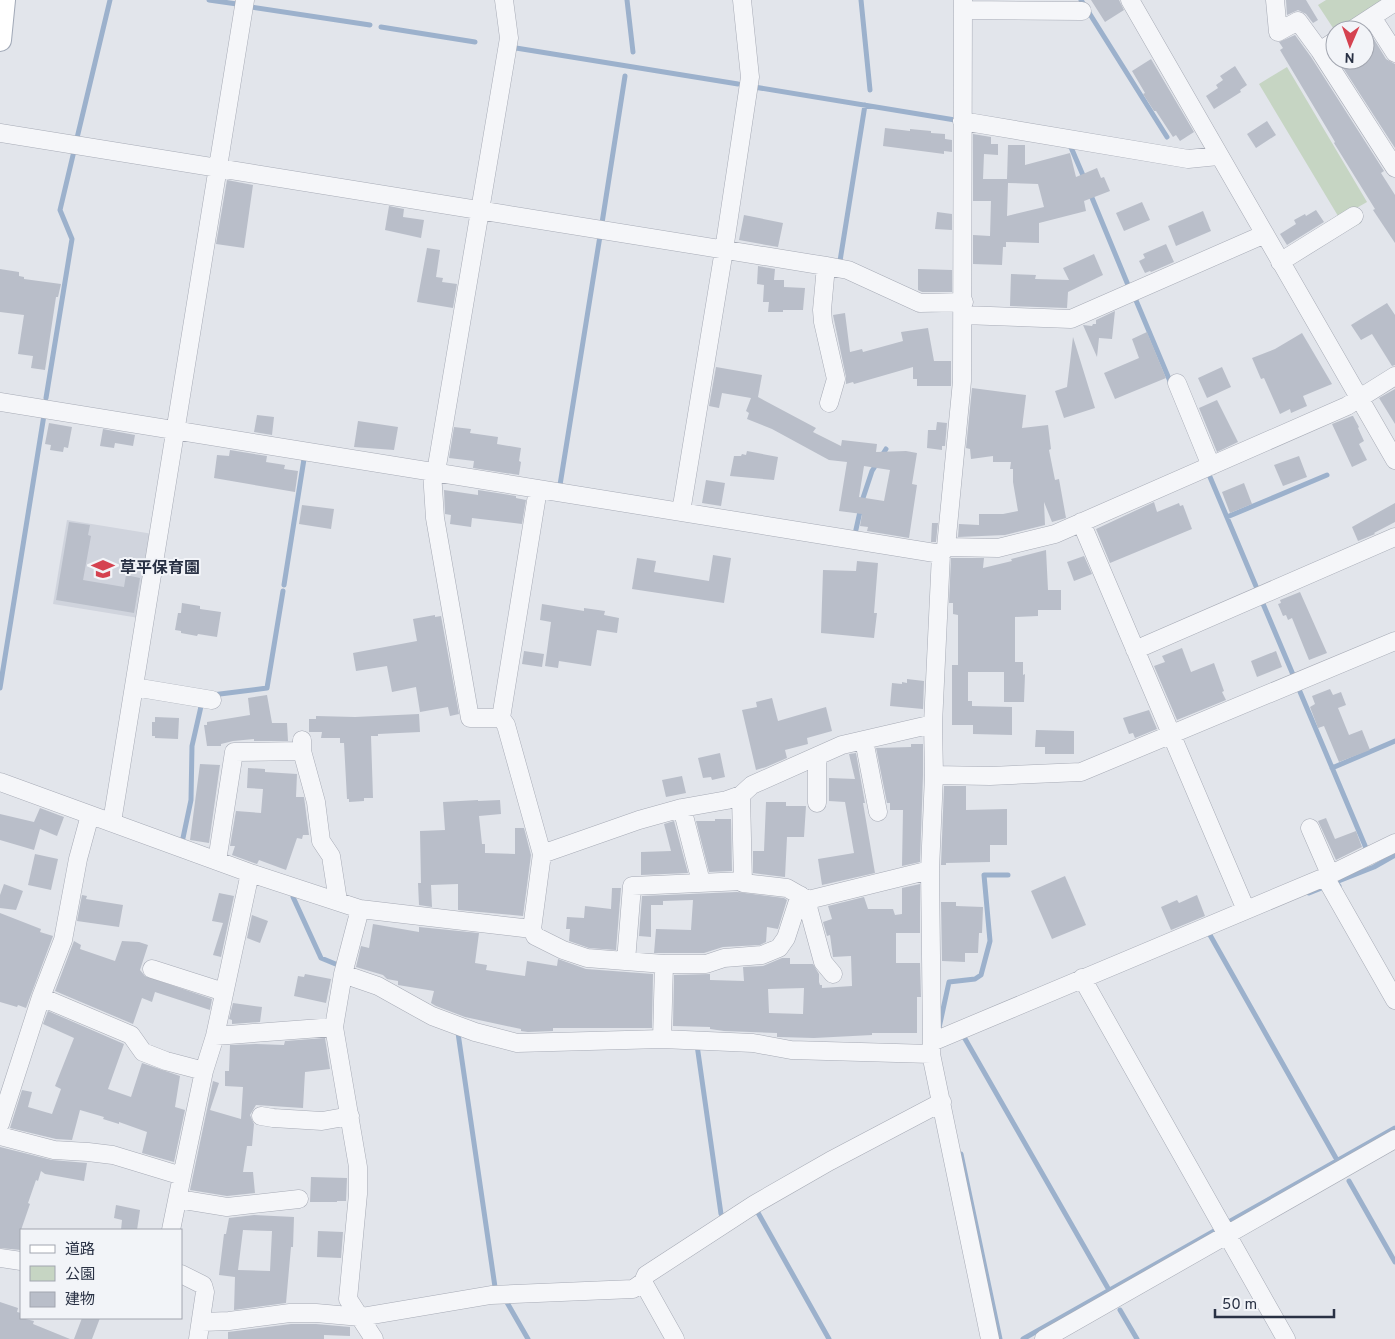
<svg xmlns="http://www.w3.org/2000/svg" width="1395" height="1339" viewBox="0 0 1395 1339" font-family="Overpass,'Noto Sans JP',sans-serif">
	<rect width="100%" height="100%" fill="#e2e5eb"/>
	<path fill="#d0d4dd" d="M67,520L153,534L139,618L53,604Z"/>
	<path fill="#c6d5c3" d="M1326,0H1388L1342,30L1335,31L1318,5Z
		M1287,67L1367,202L1353,210L1361,223L1347,231L1259,84Z"/>
	<g fill="none" stroke-linecap="round" stroke-linejoin="round">
		<path stroke="#9cb1cc" stroke-width="5" d="M209,0L237,4
			M627,0L633,52
			M861,0L870,90
			M1081,0L1167,137
			M251,7L370,25
			M381,27L475,42
			M516,48L738,84
			M754,87L955,120
			M77,138L110,0
			M1070,145L1085,180
			M1090,193L1128,285
			M602,223L625,76
			M840,261L865,105
			M1135,298L1172,386
			M46,398L72,239L60,210L74,151
			M1210,477L1258,591
			M560,485L600,236
			M1227,517L1327,475
			M855,534L863,498L872,471L886,449
			M284,585L304,459
			M1261,599L1294,677
			M1298,687L1366,848
			M0,688L44,415
			M212,695L267,688L283,591
			M1332,768L1395,741
			M183,838L191,800L192,746L202,702
			M1339,886L1336,882L1374,867L1395,855
			M1309,893L1324,887
			M293,897L321,958L338,965
			M1210,935L1337,1160
			M939,1028L949,982L975,979L981,975L990,941L984,875H1008
			M458,1033L495,1287
			M964,1037L1109,1290
			M697,1045L721,1214
			M961,1154L1000,1339
			M1349,1181L1395,1262
			M757,1211L829,1339
			M1227,1223L1395,1128
			M505,1299L528,1339
			M1120,1310L1137,1339
			M1023,1339L1216,1230"/>
	</g>
	<path fill="#b9bec9" fill-rule="evenodd" d="M1091,0H1119L1124,10L1105,22Z
		M1286,0H1306L1318,20L1313,23L1306,14L1298,10L1287,15Z
		M1295,35L1311,57L1384,171L1381,173L1395,195V243L1373,210L1375,209L1334,143L1335,142L1280,50L1283,48L1279,42Z
		M1372,36L1386,59L1395,64V148L1338,60H1365V41Z
		M1151,59L1194,132L1180,141L1176,135L1173,137L1156,111H1154L1143,94L1145,93L1132,71Z
		M1235,66L1247,85L1240,90L1241,92L1214,109L1206,96L1218,88L1216,85L1223,80L1220,76Z
		M1267,121L1276,135L1256,148L1247,134Z
		M885,128L910,131V129L931,131V133L945,134V139L952,140V152L944,151V154L883,146Z
		M973,134L991,137V144H998V155L984,154L983,179H1007L1008,145H1025V165L1070,153L1076,177L1097,168L1101,178L1104,177L1110,191L1084,201L1086,211L1039,223V243L1006,242V247H1003L1002,265L973,264V235L990,236L991,201H973ZM1008,183L1038,184L1044,207L1007,216Z
		M227,180L253,185L244,248L216,244Z
		M1142,202L1150,220L1124,231L1116,213Z
		M389,206L404,209L403,217L424,220L421,238L385,230Z
		M1316,210L1324,222L1287,245L1280,234L1296,224L1294,220L1305,214L1306,216Z
		M1203,211L1211,231L1176,246L1168,226Z
		M937,212L952,214V230L935,229Z
		M744,215L783,223L778,247L739,240Z
		M1166,244L1174,262L1151,272L1150,271L1145,273L1139,261L1145,258L1143,254Z
		M427,248L440,250L436,277L443,278L442,282L457,284L453,308L417,302Z
		M1094,254L1103,275L1068,292L1067,308L1010,306L1011,274L1036,275L1035,279L1069,280L1063,268Z
		M758,266L775,269L774,280H784V287L805,288L803,310H783V312H768L769,302H763L764,285L757,284Z
		M0,269L19,272V276L24,277V279L61,284L58,297H56L45,370L31,368L33,356L18,354L24,315L0,312Z
		M918,269L952,270V292H922L918,290Z
		M1387,303L1395,315V365L1392,366L1372,334L1361,340L1351,325Z
		M1115,311L1112,339L1099,338L1097,357L1083,325L1092,326L1093,324H1096V320Z
		M845,313L850,352L862,349L863,352L903,341L901,332L928,328L934,361H951V386H917V379H913V367L854,384L853,382L846,384V377L833,315Z
		M1147,332L1166,378L1115,399L1104,373L1139,358L1132,339Z
		M1302,333L1332,384L1303,396L1307,406L1291,413L1290,409L1280,414L1264,378L1261,379L1252,358L1275,349Z
		M1073,337L1095,408L1064,418L1055,391L1067,387Z
		M716,367L762,375L758,397L816,428L813,432L841,446L842,440L877,444L876,452L906,451L917,453L912,484L917,485L909,538L867,531L868,527L860,526L862,514L839,511L847,462L829,460L772,429L747,419L749,413L746,411L751,398L722,393L719,408L709,406ZM864,466L890,470L884,501L859,497Z
		M1222,367L1231,387L1207,398L1198,378Z
		M972,388L1026,395L1022,428L1048,425L1051,449L1049,450L1055,480L1059,479L1066,518L1052,522L1044,502L1045,525L1005,535L958,537L959,524L979,525V514H1003L1018,511L1013,482V469H1010L1011,462H993V456L971,459L970,449L966,448Z
		M1395,389V424L1379,398Z
		M1217,400L1238,442L1217,452L1199,408Z
		M257,415L274,417L272,435L254,432Z
		M1352,416H1353L1359,427L1358,428L1364,441L1359,444L1367,460L1352,467L1332,424Z
		M358,421L398,427L394,450L354,447Z
		M937,422L947,423L945,446H942V450L927,448L928,430H936Z
		M49,423L72,427L68,448L64,447L63,452L50,450L51,445L45,444Z
		M454,427L471,429L470,433L498,437L497,444L521,448L519,461L521,462L519,475L473,468L474,461L449,458Z
		M103,429L135,435L133,446L115,443L114,448L100,446Z
		M230,450L267,456L266,462L285,465L284,469L298,471L295,492L214,478L217,455L229,456Z
		M747,451L778,457L774,480L730,476L734,456H741L742,454L746,455Z
		M1299,456L1307,477L1283,486L1274,465Z
		M706,480L725,483L721,506L702,503Z
		M1244,483L1252,504L1230,513L1222,492Z
		M444,490L478,495V490L516,496V498L526,500L522,524L472,518L471,527L450,524L451,515L445,514Z
		M1154,502L1157,512L1179,503L1180,506L1183,505L1192,529L1110,563L1096,529Z
		M1395,503V522L1374,533L1375,534L1358,541L1352,527Z
		M302,505L334,509L331,529L299,524Z
		M69,522L90,525L88,535L91,536L83,580L124,587L126,575L140,578L134,613L56,600Z
		M932,523H938L936,542H931Z
		M1046,550L1048,590H1061V610H1038V616L1015,617V662H1023V675L1025,674L1024,702H1004V672H968V701H972V706L1012,707V735L973,734V725H952V665H958V615L953,614V603H949L951,558H984L983,568L1012,561L1011,559Z
		M713,555L731,558L724,603L632,589L637,558L656,561L654,572L709,581Z
		M1084,556L1092,574L1074,581L1067,562Z
		M857,561L878,563L874,613H877L874,638L821,633L823,570L856,571Z
		M1300,592L1327,653L1309,660L1292,618L1288,620L1286,615L1283,616L1278,604L1281,603L1280,600Z
		M182,603L200,606V609L221,612L217,637L198,634L197,636L181,633V631L175,630L178,613H181Z
		M542,604L584,611V608L605,611L604,615L619,618L617,633L597,630L591,666L559,661L558,668L545,666L551,622L540,620Z
		M435,615V617L441,616L459,714L450,716L448,707L420,712L416,687L392,692L387,666L356,671L353,653L417,641L413,619Z
		M1182,648L1191,672L1214,663L1224,691L1222,692L1226,700L1177,720L1154,666L1165,662L1162,656Z
		M524,651L544,654L542,667L522,664Z
		M1276,651L1282,667L1257,677L1251,661Z
		M907,679L924,681L923,709L890,706L892,683L902,684V682L907,683Z
		M1330,689L1333,695L1341,692L1346,705L1338,708L1349,735L1362,730L1370,750L1339,762L1324,726L1318,728L1310,707L1315,704L1312,696Z
		M267,695L272,723H287L288,741H254V739L233,741L221,744V746H207L204,725H207V722L250,715L248,698Z
		M772,698L778,721L826,707L832,731L807,738L808,744L785,750L787,758L766,767L756,770L742,710L757,707L756,702Z
		M1149,710L1157,729L1135,738L1133,733L1129,734L1123,718Z
		M419,714L420,732L378,734V736H371L373,798H364V801L349,802V799H347L344,743H340V738H321L322,732H309V719H316V716L355,717Z
		M155,717L179,718L178,739L155,738V736H152V722H155Z
		M1036,730L1074,731V754H1045V747H1035Z
		M911,744H923V775L920,862L902,866L903,810H890V803H887L876,748L911,747Z
		M720,753L725,777L712,780L711,777L703,778L698,758Z
		M856,753L865,803H863L875,873L822,885L818,859L854,853L845,802L829,801V778L855,779L849,754Z
		M200,764L220,765L209,843L190,840Z
		M248,768L265,769V772L297,774L296,797H304L309,835H303L302,839L297,838L286,870L259,860L257,864L232,855L235,846H230L236,811L261,813L263,789L247,788Z
		M682,776L686,793L666,797L662,780Z
		M944,786H966V810L1007,809V845H990V862L946,863V865H941Z
		M478,800V801L500,800L501,814L479,816L482,844H485V853L515,854V828H524L531,855L523,916L458,910V884L431,885L432,907L419,905L418,883H421L420,831L445,830L443,802Z
		M766,802H786V806H806L804,837H787L785,877L753,873V851H764Z
		M40,808L64,817L57,836L40,829L34,850L0,840V814L34,822Z
		M1326,818L1335,839L1356,831L1362,847L1336,860L1318,821Z
		M715,819H731L732,871L709,872L696,821H715Z
		M674,821L688,873L641,875V852L671,851L664,824Z
		M35,854L58,859L51,890L28,885Z
		M1065,876L1086,925L1052,939L1031,891Z
		M4,884L23,891L16,910L0,908V895Z
		M920,884V933H896V963H920L921,997H917V1033H872V1035L814,1038L779,1037H777V1033L724,1031L710,1029V1027L673,1026L674,975L710,974V980L744,981L743,967L763,966L782,958H790V964H813L819,974V982L820,985H822V988L852,986L851,956L833,957L830,935L827,936L823,922L832,919L828,906L864,897L868,909H893L895,915L902,914V888ZM804,988L803,1014L769,1013L768,989Z
		M612,888H621L616,950L589,948L569,941L570,929H566L567,917L584,918L585,906L611,909Z
		M737,892L784,898L787,900L778,929L767,927L766,942L760,945L723,947L704,953H654L656,929L691,930L693,900L663,901V905H651V937L639,936L642,896Z
		M219,893L234,896L221,957L213,955L223,923L212,921Z
		M82,895L87,896L86,899L123,905L119,927L77,921Z
		M1197,895L1205,916L1171,930L1161,907L1177,900L1179,903Z
		M941,902H956V906L983,907L982,933H979L978,953H965V962L942,961Z
		M0,913L41,929L40,932L53,936L26,1008L18,1005L17,1007L0,1002Z
		M252,915L268,921L260,943L247,938Z
		M373,924L419,932V927L479,933L475,963L487,965L486,970L525,976L527,961L557,966L558,959L586,969L653,974L652,1028H553V1031L528,1032L521,1031V1029L465,1017L436,1006L431,1003L434,991L398,985V981L387,979L383,975L356,967L361,946L369,948Z
		M74,941L81,945L80,949L115,961L122,941L139,942L148,945L140,970L145,976L212,999L210,1010L155,992L152,1002L142,998L133,1024L55,991Z
		M305,974L331,979L326,1003L294,996L298,976L304,977Z
		M233,1003L262,1007L260,1022L232,1024V1020L229,1019Z
		M48,1011L124,1044L108,1089L131,1097L142,1063L180,1076L175,1107L185,1110L174,1162L142,1153L147,1132L119,1122V1124L103,1119L104,1117L80,1110L72,1140L56,1139L10,1128L22,1090L32,1092L28,1107L52,1114L61,1089L55,1086L74,1038L43,1024Z
		M325,1038L330,1069L305,1072L303,1108L256,1105L250,1115L254,1124L252,1146H247L243,1172H253L255,1193L227,1196L190,1190L213,1081L219,1083L210,1110L241,1119L243,1087L225,1086V1071H229L230,1045L256,1044L284,1045L285,1041Z
		M0,1147L52,1160L87,1163L84,1181L45,1174L41,1171L38,1181L36,1180L28,1203L30,1204L21,1230V1250L0,1248Z
		M311,1177L347,1178L346,1201H337V1202H310Z
		M116,1205L140,1210L137,1230H121L122,1220L114,1218Z
		M254,1215L294,1217L293,1247H291L286,1303L234,1310L235,1277L219,1275L224,1234H226L229,1218ZM243,1230L272,1231L270,1271L238,1270Z
		M318,1231L343,1232L341,1258L317,1257Z
		M0,1302L18,1308L17,1312L21,1313V1318L34,1321L33,1324L70,1339H0Z
		M82,1318H100L92,1339H74Z
		M291,1324H316L350,1327V1336L324,1335V1339H228V1332Z"/>
	<g fill="none" stroke-linecap="round" stroke-linejoin="round">
		<defs>
			<path id="minor" d="M963,0L962,381L946,547L941,554L933,724L934,775L930,870L932,1042L931,1054L990,1339
				M1130,0L1395,460
				M1275,0L1278,32L1298,21L1320,51
				M963,10L1082,11
				M1372,17L1395,53
				M1352,30L1395,2
				M1335,41L1320,51L1395,168
				M962,121L1188,159L1218,156
				M0,133L826,266L848,270L920,303L964,302
				M1280,262L1354,216
				M826,266L822,310L823,322L836,379L829,403
				M963,315L1071,319L1265,234
				M1177,383L1211,466
				M0,402L941,554
				M436,472L509,38L504,0
				M681,512L724,250L750,77L742,0
				M1081,522L1246,910
				M946,547L998,548L1055,534L1347,406L1395,376
				M1135,650L1395,537
				M134,687L212,700
				M501,718L538,489
				M302,740V751L316,802L321,841L331,856L338,901
				M864,740L878,812
				M934,775L990,776L1081,772L1395,641
				M0,782L250,873L360,909L532,929L542,854L506,725L501,718H470L435,518L432,472
				M741,795L743,883L787,888L808,900L930,870
				M817,803V756
				M682,808L701,882
				M112,822L245,0
				M1310,828L1330,874
				M542,854L639,820L682,808L727,800L741,795L752,785L842,745L933,724
				M217,861L234,752L302,751
				M1325,877L1395,1000
				M808,900V907L823,962L833,974
				M360,909L343,974L334,1027L358,1167V1194L348,1299L374,1339
				M532,929L535,936L563,950L587,958L664,964H706L724,958L762,955L779,948L786,938L800,895
				M626,961L632,886L743,881
				M152,969L224,992
				M343,974L378,986L432,1016L475,1032L517,1043L662,1039L753,1043L791,1050L931,1054
				M1082,978L1286,1339
				M41,997L131,1035L143,1052L166,1061L204,1071
				M215,1036L334,1027
				M662,1039L664,964
				M932,1042L1325,877L1395,843
				M261,1116L273,1118L322,1121L350,1116
				M0,1124L41,997L63,940L78,859L90,815
				M0,1136L54,1150L88,1152L113,1155L182,1176L171,1230
				M182,1176L204,1071L215,1036L250,873
				M178,1199L227,1207L299,1199
				M0,1258L21,1261
				M181,1274L203,1285L205,1292L198,1339
				M643,1282L675,1339
				M202,1322L229,1321L290,1313H316L361,1317L491,1295L633,1289L643,1282L646,1275L755,1204L830,1161L942,1102
				M1044,1339L1395,1139"/>
			<path id="major" d="M0,40L4,0"/>
		</defs>
		<use href="#minor" stroke="#a7abb6" stroke-width="19"/>
		<use href="#major" stroke="#a1a9b7" stroke-width="24"/>
		<use href="#minor" stroke="#f5f6f9" stroke-width="18"/>
		<use href="#major" stroke="#fff" stroke-width="22"/>
	</g>
	<defs>
		<symbol id="school-bare" viewBox="-9 -9 18 18"><path d="M0-5L7-2L0 1L-7-2ZM-4 1L0 2.5L4 1V4Q0 6-4 4Z" fill="#d54250" stroke="#f2f4f8" stroke-width="2.5" paint-order="stroke"/></symbol>
	</defs>
	<g fill-rule="evenodd">
		<use href="#school-bare" x="87" y="553" width="32" height="32"/>
	</g>
	<g text-anchor="middle" dominant-baseline="central" stroke-width="4" stroke-linejoin="round" paint-order="stroke">
		<g font-size="16" font-weight="bold" fill="#293144" stroke="#f2f4f8" text-anchor="start">
			<text x="120" y="569">草平保育園</text>
		</g>
	</g>
	<rect x="20" y="1229" width="162" height="90" fill="#f2f4f8" stroke="#a2a6b0"/>
	<rect x="30" y="1245" width="25" height="8" fill="#ffffff" stroke="#a2a6b0"/>
	<text x="65" y="1254" font-size="15" fill="#293144">道路</text>
	<rect x="30" y="1266" width="25" height="15" fill="#c6d5c3" stroke="#a2a6b0"/>
	<text x="65" y="1279" font-size="15" fill="#293144">公園</text>
	<rect x="30" y="1292" width="25" height="15" fill="#b9bec9" stroke="#a2a6b0"/>
	<text x="65" y="1304" font-size="15" fill="#293144">建物</text>
	<g transform="translate(1350 45) rotate(182)"><circle r="24" fill="#f2f4f8" stroke="#a2a6b0"/>
	<path d="M0-4L9 19L0 12L-9 19Z" fill="#d54250"/>
	<text y="-8" font-size="14" font-weight="bold" text-anchor="middle" fill="#293144">N</text>
	</g>
	<path d="M1215 1309v8h119v-8" fill="none" stroke="#293144" stroke-width="2.5"/>
	<text x="1222" y="1309" font-size="15" fill="#293144" stroke="#f2f4f8" stroke-width="4" paint-order="stroke">50 m</text>
</svg>
